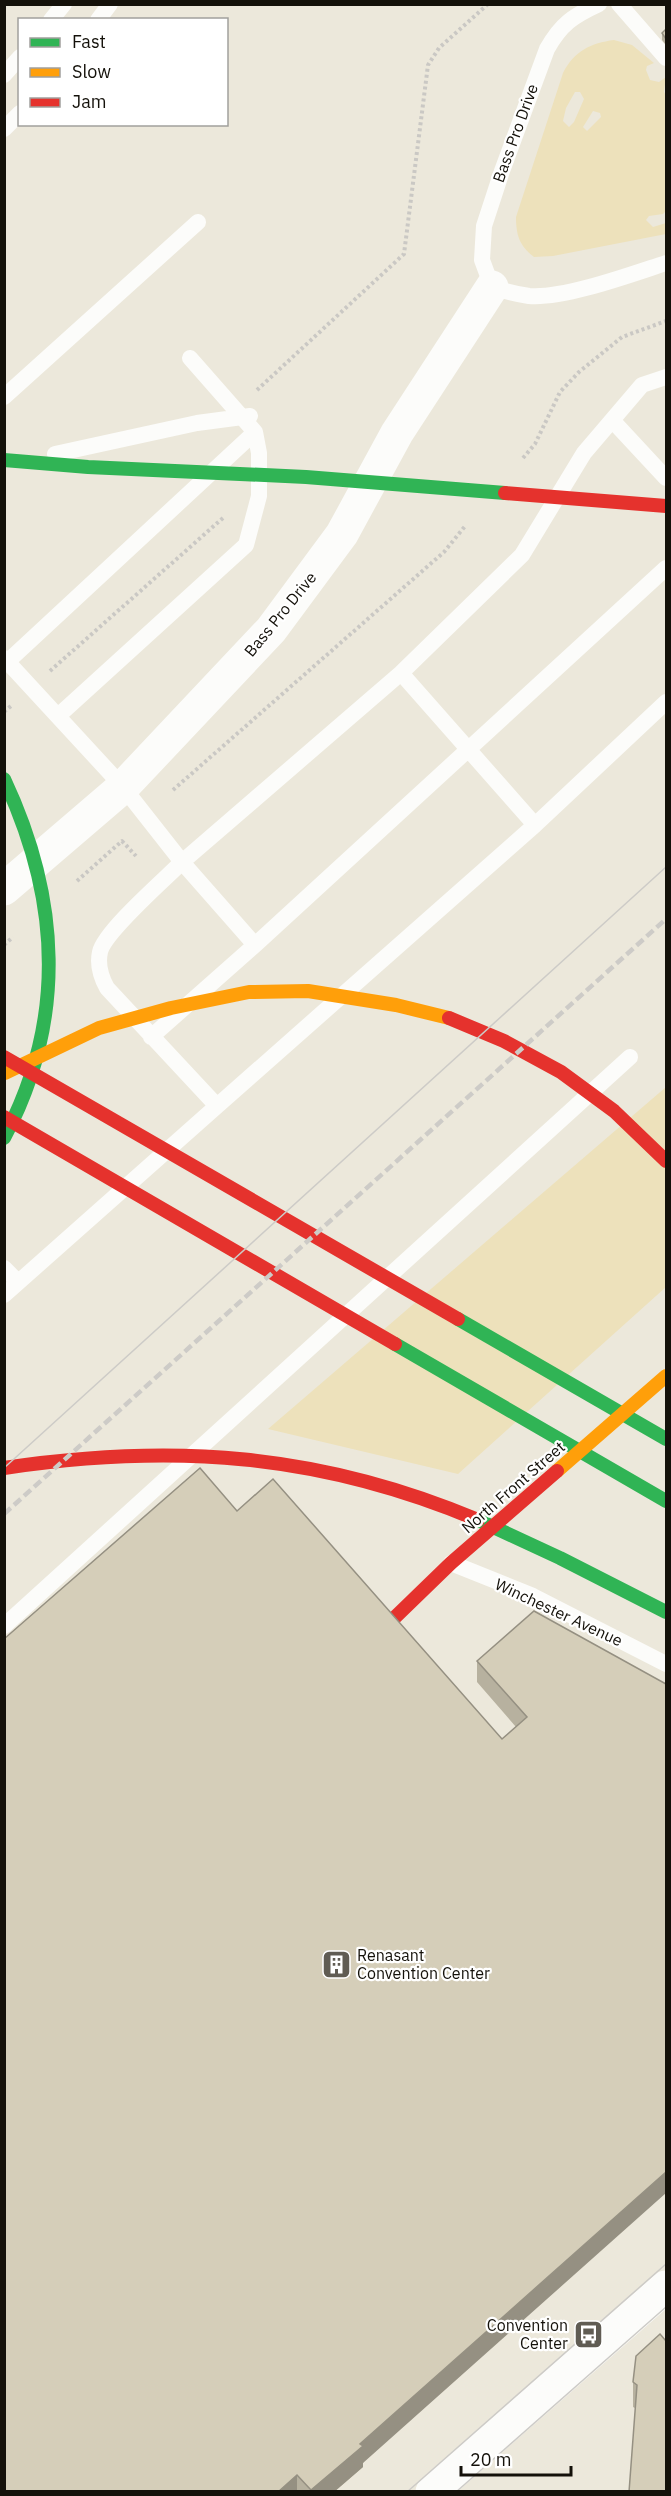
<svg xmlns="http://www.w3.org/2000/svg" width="671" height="2496" viewBox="0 0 671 2496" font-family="'IBM Plex Sans',sans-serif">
	<rect width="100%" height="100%" fill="#ece8db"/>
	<path fill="#ede1bb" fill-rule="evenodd" d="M614,40L632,45L654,63L647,66L646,70L650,80L659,82L666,77L664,92L666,95V211L663,214L649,216L646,220L653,227L666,223V234L553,256L534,257C520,246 516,236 516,217L563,73C574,51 591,43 614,40ZM575,92H580L584,99L574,122L569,127L563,121L566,108ZM593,111L600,113L601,117L587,131L583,127Z
		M666,1087V1287L458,1474L268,1429Z"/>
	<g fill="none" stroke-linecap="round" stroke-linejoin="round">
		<path stroke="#cac8c4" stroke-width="4" stroke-dasharray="3 3" stroke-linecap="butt" d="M257,390L404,254L428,65L439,48L488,4
			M523,458L535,444L560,392L579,372L622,337L666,321
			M50,671L224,517
			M4,712L11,706
			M173,790L444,552L466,525
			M77,881L122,841L136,856
			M4,945L13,937"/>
		<path stroke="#fcfcfa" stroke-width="16" d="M599,4C573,16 561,24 547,49L502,171L484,226L482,260L492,287C504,291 516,294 529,296C564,299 632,274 666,263
			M619,4L666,58
			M51,20L64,4
			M98,20L110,4
			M4,75L20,57
			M4,129L20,113
			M4,397L198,222
			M612,420L666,478
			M55,454L197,423L250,416
			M4,658L123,787L182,862L401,673L522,555L584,453L642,385L666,377
			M4,665L255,432L190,358
			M401,673L535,825
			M58,716L246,545L259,496V453L255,432
			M255,945L182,862C164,880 104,932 100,952C97,965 101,977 107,988L217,1106L535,825L666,702
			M151,1037L255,945L666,568
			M4,1268L18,1282
			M4,1295L217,1106
			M451,1563L533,1596L666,1664
			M4,1626L630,1057"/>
		<path stroke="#fcfcfa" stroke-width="33" d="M4,889L123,787L271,630L342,534L397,433L492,287
			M432,2492L666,2287"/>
		<path stroke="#30b455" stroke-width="14" d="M4,460L88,467L306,477L505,493
			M4,779C60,898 67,1020 4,1138
			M458,1319L666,1439
			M395,1344L666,1501
			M478,1520L560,1558L666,1612"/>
		<path stroke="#ff9f0a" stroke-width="14" d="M5,1073L99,1028L171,1008L249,992L308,991L396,1005L449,1018
			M557,1471L666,1376"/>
		<path stroke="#e5322d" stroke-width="14" d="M505,493L666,506
			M449,1018L504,1041L561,1072L614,1111L666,1161
			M4,1057L458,1319
			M4,1117L395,1344
			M4,1468C173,1443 319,1453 478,1520
			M385,1627L451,1563L557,1471"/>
		<path stroke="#cdcbc7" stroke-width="1.5" d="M4,1468L666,867
			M407,2492L666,2264
			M456,2492L666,2307"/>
		<path stroke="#cdcbc7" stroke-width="4.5" stroke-dasharray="9 4.5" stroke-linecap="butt" d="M4,1514L666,919"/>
	</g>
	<path fill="#b7b19f" d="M666,29V45L662,40V33Z
		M237,1511L502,1739L516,1727L477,1682V1661L666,1684L363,2463V2467L334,2492H4Z
		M666,2341L635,2408L633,2407V2382Z"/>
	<path fill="#959082" d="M666,2172V2193L363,2463V2467L334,2492H311V2490L360,2444Z
		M297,2475V2492H278Z"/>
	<path fill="#d5ceb9" stroke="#959082" stroke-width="1.5" d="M666,29V39L662,33Z
		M200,1468L237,1511L273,1479L502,1739L527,1717L477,1661L534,1611L666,1684V2172L360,2444L363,2446L311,2490L297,2475L278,2492H4V1639Z
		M660,2334L666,2341V2492H629L637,2385L633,2382L636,2356Z"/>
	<defs>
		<symbol id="building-square" viewBox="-11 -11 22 22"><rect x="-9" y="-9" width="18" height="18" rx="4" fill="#605c53" stroke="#fff"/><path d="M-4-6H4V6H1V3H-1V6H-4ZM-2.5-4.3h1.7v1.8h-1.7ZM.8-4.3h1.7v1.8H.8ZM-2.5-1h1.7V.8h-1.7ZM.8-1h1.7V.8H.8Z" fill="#fff"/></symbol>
		<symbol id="bus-square" viewBox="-11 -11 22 22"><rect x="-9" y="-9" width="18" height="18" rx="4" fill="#605c53" stroke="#fff"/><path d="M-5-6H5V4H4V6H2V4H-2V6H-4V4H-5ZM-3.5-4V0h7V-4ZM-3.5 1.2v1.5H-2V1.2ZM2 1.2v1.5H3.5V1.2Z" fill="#fff"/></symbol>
	</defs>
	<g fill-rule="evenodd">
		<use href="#building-square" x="320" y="1948" width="33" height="33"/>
		<use href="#bus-square" x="572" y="2318" width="33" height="33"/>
	</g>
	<g text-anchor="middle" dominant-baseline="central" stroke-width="4.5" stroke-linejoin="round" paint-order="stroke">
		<g font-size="16" fill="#14110a" stroke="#fff">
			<text transform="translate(515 133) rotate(-70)">Bass Pro Drive</text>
			<text transform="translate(280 614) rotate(-51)">Bass Pro Drive</text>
			<text transform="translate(513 1487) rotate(-41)">North Front Street</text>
			<text transform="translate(559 1612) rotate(25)">Winchester Avenue</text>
		</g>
		<g font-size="16" fill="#14110a" stroke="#fff" text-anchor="start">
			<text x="357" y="1955">Renasant<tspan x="357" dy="18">Convention Center</tspan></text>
			<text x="568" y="2325" text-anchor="end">Convention<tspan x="568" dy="18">Center</tspan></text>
		</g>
	</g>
	<rect width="671" height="2496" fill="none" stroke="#14110a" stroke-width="12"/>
	<rect x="18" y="18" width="210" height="108" fill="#ffffff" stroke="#a1a09d" stroke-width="1.5"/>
	<rect x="30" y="38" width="30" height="9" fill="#30b455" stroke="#a1a09d" stroke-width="1.5"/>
	<text x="72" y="48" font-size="18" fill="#14110a">Fast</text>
	<rect x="30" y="68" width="30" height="9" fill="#ff9f0a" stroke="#a1a09d" stroke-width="1.5"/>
	<text x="72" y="78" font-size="18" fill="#14110a">Slow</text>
	<rect x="30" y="98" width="30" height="9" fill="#e5322d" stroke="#a1a09d" stroke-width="1.5"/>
	<text x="72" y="108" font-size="18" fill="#14110a">Jam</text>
	<path d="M461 2466v9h110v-9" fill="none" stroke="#14110a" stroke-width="3"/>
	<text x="470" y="2466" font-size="18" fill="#14110a" stroke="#ffffff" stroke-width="4.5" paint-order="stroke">20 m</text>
</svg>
